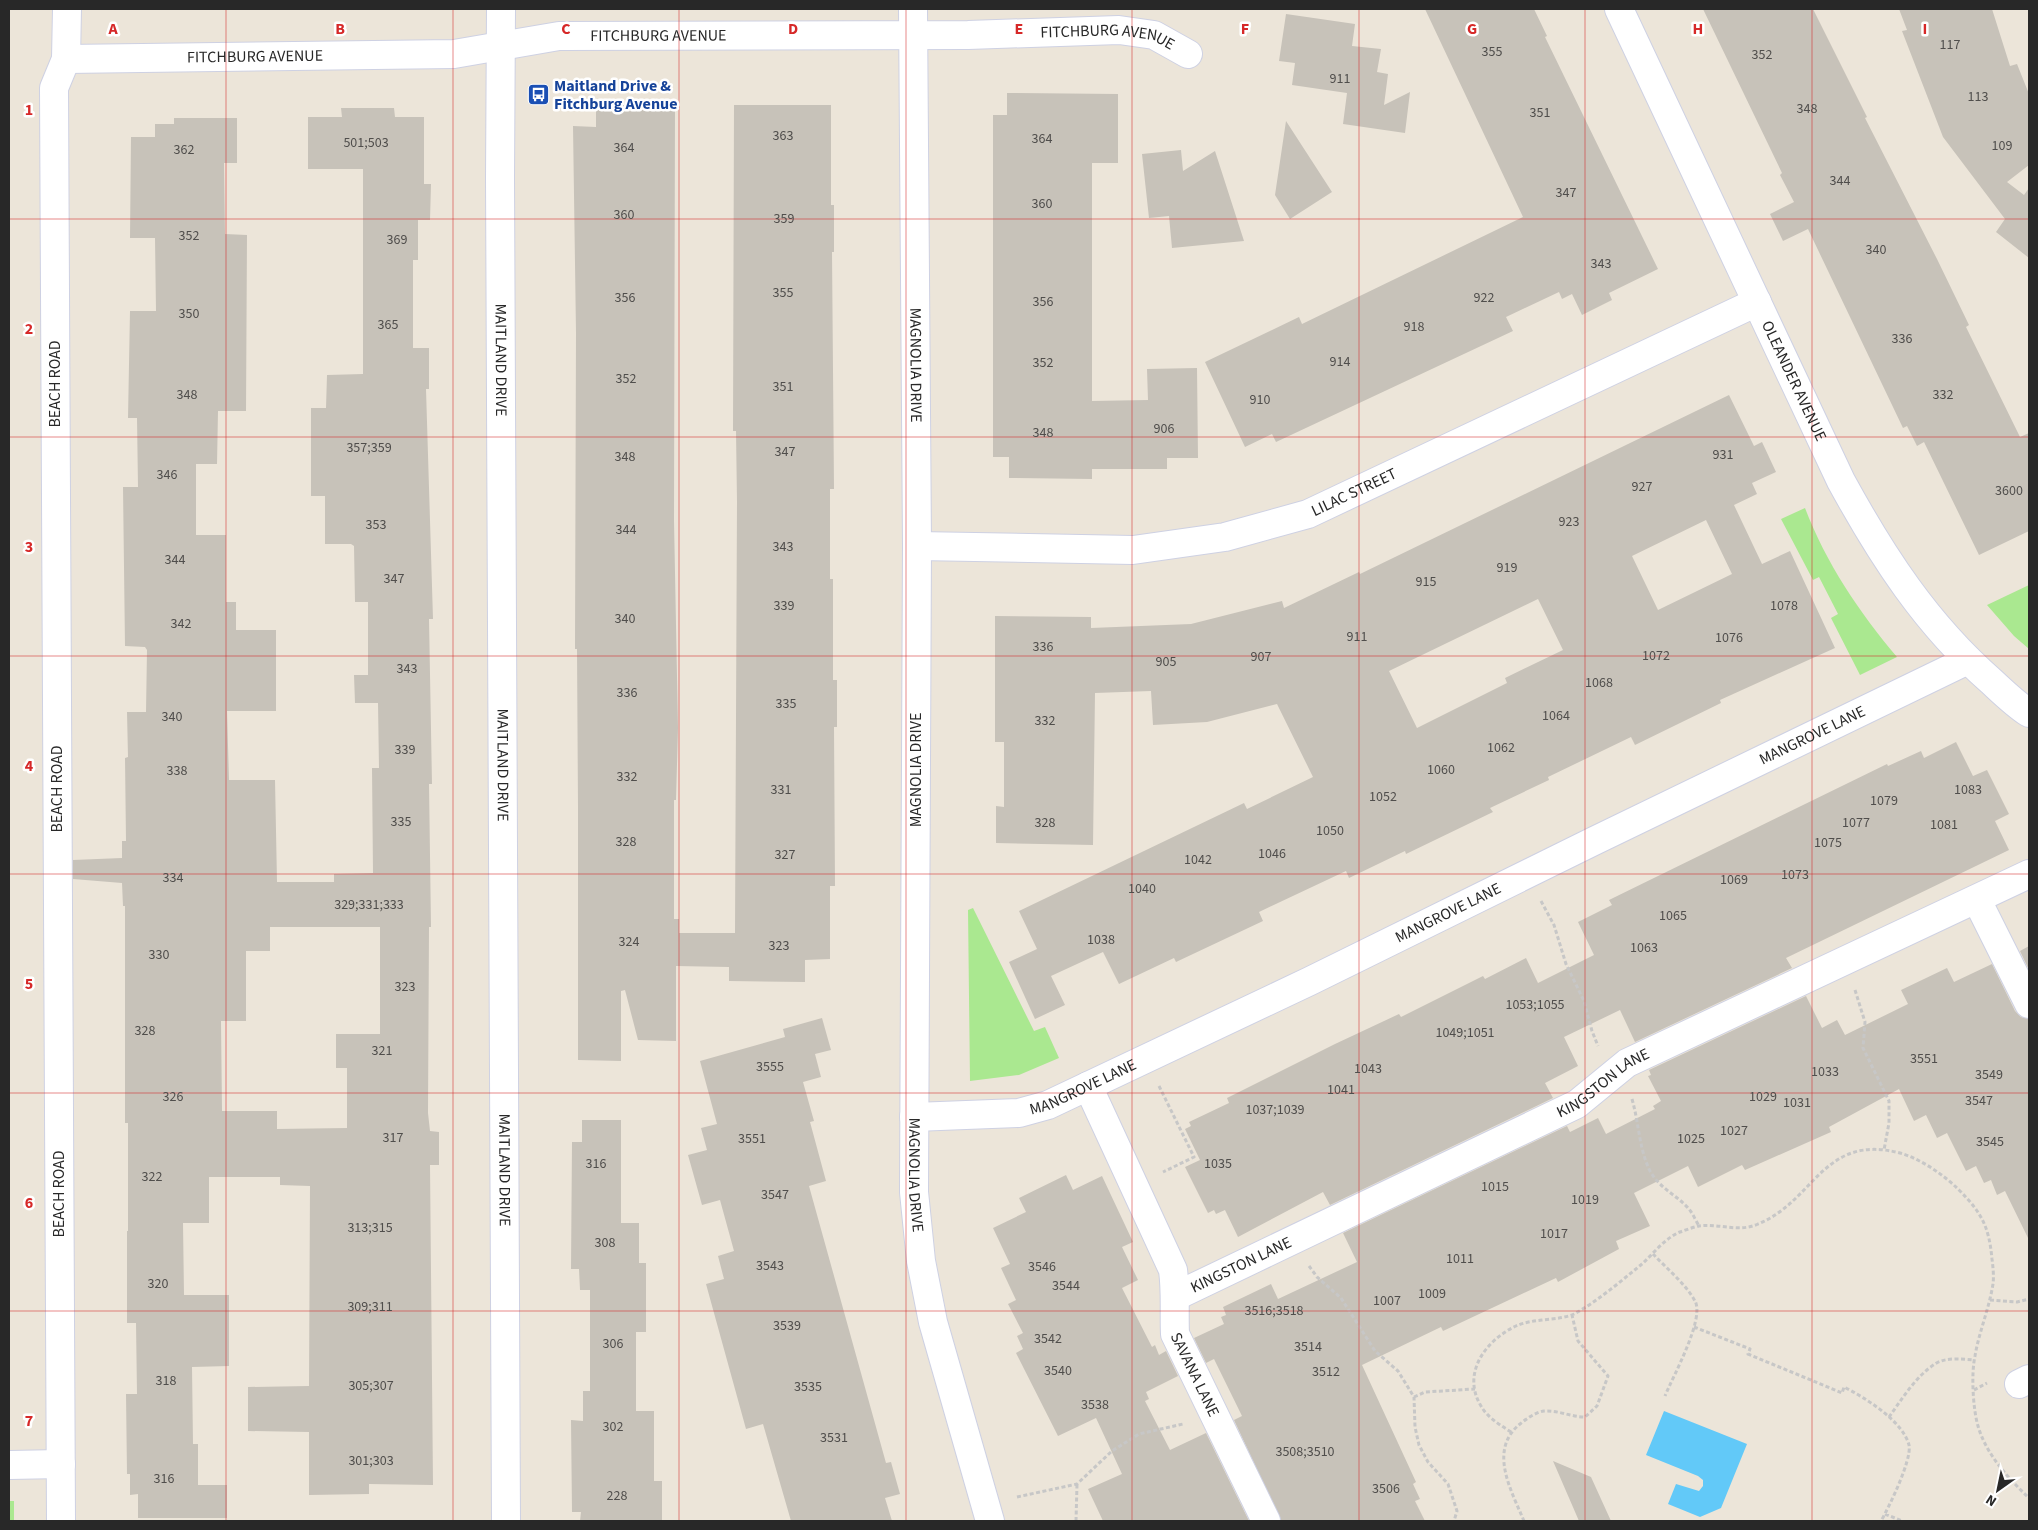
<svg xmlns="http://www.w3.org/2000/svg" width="2038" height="1530" viewBox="0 0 2038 1530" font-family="'Source Sans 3',sans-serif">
	<rect width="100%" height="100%" fill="#ece5d9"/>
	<path fill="#aae890" d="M1805,508C1826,563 1859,612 1897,657L1860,675L1831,618L1838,614L1819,577L1813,580L1781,519Z
		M2029,585V649L2014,636L1987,605Z
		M973,908L1034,1031L1045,1027L1059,1058L1019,1075L970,1081L968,910Z
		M9,1501H14V1521H9Z"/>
	<path fill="#62c9f8" d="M1664,1411L1747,1444L1721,1508L1700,1517L1668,1504L1676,1484L1699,1491L1703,1486V1480L1698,1476L1646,1455Z"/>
	<path fill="#c7c2b9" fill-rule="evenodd" d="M1425,9H1534L1547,36L1545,37L1658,269L1609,293L1612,300L1582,315L1572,294L1562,299L1559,292L1506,317L1513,331L1276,442L1272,434L1245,447L1205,362L1299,317L1302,324L1523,217Z
		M1703,9H1813L1867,117L1865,118L1937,259L1969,325L1966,327L2020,437L2029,433V531L1979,555L1924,442L1917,446L1907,426L1903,428L1808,229L1783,241L1770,214L1794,202L1780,175L1782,173Z
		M1899,9H1992L2010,66L2017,64L2029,94V165L2007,182L2024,195L2029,188V258L1996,232L2005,219L1943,137L1902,31L1907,30Z
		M1286,14L1355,24L1352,46L1381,49L1377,72L1388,74L1384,105L1410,92L1405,133L1343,124L1347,93L1292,85L1295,63L1279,61Z
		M1007,93L1118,94V163H1092V401L1148,400L1147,369L1197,368L1198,458H1167V469H1092V479L1009,478V457H993V115H1007Z
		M675,104L674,521L678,728L676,800H674V919H679V933H735L737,502L736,431H733L734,105H831V205H834V252H832L834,489H830V579H833V680H837V727H834L835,886H830V959L805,960V982L729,981V967L676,966V1041L638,1040L625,990L621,991V1061L578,1060V807L577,649H575L576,332L573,126L596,127V105Z
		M341,108H394L395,117H424V184H431L430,220H418V260H413V348H429V389H426L433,619H429L432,784H429L431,927H429L428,1113L430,1131L439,1132V1165H430L433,1485L369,1484V1494L309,1495V1432L248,1431V1387L309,1386L310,1186L280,1185V1177H209V1223H183L184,1295H229V1366L192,1367L193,1444H198V1485H227V1518H138V1494L130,1495V1474H127L126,1394H137L136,1323H127V1231H128V1123H125V906H123L122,883L73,879V860L122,858V841H126L125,758L128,757L127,712H146L147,650L145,647L125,646L123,487H138L137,418H128L130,311H156L155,238H130L131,137H155V124H174V118H237V163H224L225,234L247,235L246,411H218L217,464H196V535H226V602H236V630H276V711H227L229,780H275L277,882H334V874L373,873L372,768H379L378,703H355L354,675H368V602H355L354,546L351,544H325V496H311V408H326L327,375L363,374V169H308V117H342ZM270,927H380V1034H336V1068H347V1128L277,1129V1111H222L221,1021H246V951H270Z
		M1286,121L1332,192L1290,219L1275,195Z
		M1181,150L1183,171L1215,151L1244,241L1172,248L1169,216L1149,218L1142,154Z
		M1729,395L1754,446L1762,442L1776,472L1752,483L1757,494L1734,505L1762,564L1790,551L1835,648L1720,700L1721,703L1635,745L1631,737L1548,777L1549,780L1490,808L1493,812L1406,854L1405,851L1349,878L1346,871L1259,912L1263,921L1176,962L1174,958L1119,984L1103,952L1051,976L1065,1005L1035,1019L1009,962L1037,949L1019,911L1244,803L1247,809L1313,777L1277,704L1207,722L1153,725L1151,691L1095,693L1093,845L996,843V806L1004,807V742H995V616L1091,617V628L1191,624L1282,601L1284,608L1359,572L1360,574ZM1706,520L1732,574L1658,610L1632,556ZM1538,599L1563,650L1505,678L1507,683L1417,728L1389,671Z
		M1956,742L1973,776L1987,770L2009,814L1995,821L2009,850L1786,958L1792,968L1635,1042L1620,1010L1564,1037L1578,1066L1545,1083L1553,1098L1330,1205L1323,1192L1238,1237L1225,1210L1216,1214L1214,1210L1208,1213L1185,1167L1200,1160L1185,1129L1191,1126L1189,1122L1229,1103L1227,1098L1335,1044L1399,1014L1401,1017L1483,976L1485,979L1526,958L1538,983L1594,955L1578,922L1612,905L1609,900L1887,764L1888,766L1921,751L1924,758Z
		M2029,946V970L2020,951Z
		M1992,964L2015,1011L2021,1017L2029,1019V1240L2005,1191L1997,1195L1991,1180L1984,1183L1976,1166L1966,1171L1947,1133L1937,1138L1926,1115L1914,1121L1899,1089L1829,1127L1831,1132L1745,1170L1742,1165L1698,1187L1688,1166L1634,1193L1650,1226L1616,1241L1619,1249L1558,1282L1556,1278L1443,1331L1441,1327L1362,1365L1416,1482L1413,1484L1420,1499L1415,1501L1425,1521H1281L1234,1420L1242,1416L1214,1359L1206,1363L1194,1338L1224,1324L1221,1317L1226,1315L1223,1307L1271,1284L1278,1299L1357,1262L1343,1233L1567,1126L1570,1132L1598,1118L1606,1134L1655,1109L1653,1106L1661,1101L1648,1076L1651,1075L1649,1070L1806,996L1822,1028L1837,1020L1845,1035L1908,1004L1901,990L1947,968L1954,982Z
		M822,1018L831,1050L815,1054L821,1077L803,1082L814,1121L810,1122L826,1181L809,1186L886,1463L891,1462L900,1494L885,1498L892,1521H791L763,1424L746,1429L706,1284L724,1279L718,1256L734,1251L720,1200L702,1205L688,1155L707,1150L701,1128L717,1124L700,1061L785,1037L783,1029Z
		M582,1120H621V1223H639V1263H646V1332H636V1411H654V1481H662V1521H580L581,1512H572L571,1420L583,1421V1391H590V1290H580L579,1269H571L572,1142H582Z
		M1066,1175L1073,1190L1102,1176L1133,1242L1122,1247L1138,1280L1122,1288L1152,1347L1155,1345L1159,1355L1166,1351L1178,1376L1146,1392L1149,1399L1145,1401L1170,1450L1206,1433L1249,1521H1103L1088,1489L1122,1474L1096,1418L1058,1436L1016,1353L1023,1349L1017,1336L1023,1333L1008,1304L1016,1300L1001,1268L1010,1264L993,1228L1026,1212L1019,1198Z
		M1553,1461L1591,1477L1611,1521H1579Z"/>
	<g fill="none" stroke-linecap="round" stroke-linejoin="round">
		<defs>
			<g id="street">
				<path id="s1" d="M913,9L917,546L914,1192L921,1261L933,1322L990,1521"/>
				<path id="s2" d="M1619,9L1841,481C1882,556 1926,624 1991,681C2003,692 2015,704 2029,713"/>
				<path id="s3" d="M66,59L454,54L559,36L968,35L1119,30L1154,35L1188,54"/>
				<path id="s4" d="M917,546L1133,550L1225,537L1308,514L1757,302"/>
				<path d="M1977,900L2029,1004"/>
				<path id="s5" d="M1088,1086L1173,1270C1176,1292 1174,1312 1175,1334L1266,1521"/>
				<path id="s6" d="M914,1117L1019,1113L1048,1105L1310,981L1594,841L1968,660"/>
				<path id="s7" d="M1176,1296L1577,1104L1627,1063L2029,874"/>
				<path d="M2019,1384L2029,1379"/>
				<path d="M9,1465L61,1464"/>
				<path d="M61,1521L54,88L66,59L67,9"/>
			</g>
			<g id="secondary">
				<path id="s8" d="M501,9L500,178L506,1521"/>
			</g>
		</defs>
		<use href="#street" stroke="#ced1e3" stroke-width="30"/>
		<use href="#secondary" stroke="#ced1e3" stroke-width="30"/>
		<path stroke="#c7c7c7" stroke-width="3" stroke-dasharray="4 2.5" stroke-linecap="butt" d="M1541,901L1554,925L1566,964L1584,1001L1592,1031L1598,1046
			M1855,990L1865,1022L1863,1048L1889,1101V1123L1884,1150
			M1159,1086L1194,1157L1163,1172
			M1632,1099C1639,1123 1639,1149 1650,1171C1660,1189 1677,1195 1689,1209C1693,1214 1696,1221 1699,1226
			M1653,1254C1666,1268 1685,1283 1695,1301C1705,1319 1673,1376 1665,1396
			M1309,1266L1317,1277L1341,1298L1375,1351L1398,1371L1414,1397L1415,1427L1419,1445L1428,1462L1448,1484L1457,1511L1454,1521
			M1990,1300L2017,1302L2029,1299
			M1694,1327L1750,1349L1748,1354L1842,1393L1844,1387C1864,1397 1903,1421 1909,1445C1912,1460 1889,1507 1881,1521
			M1974,1390L1987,1383
			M1414,1397L1425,1392L1475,1389
			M1889,1417C1902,1399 1916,1376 1935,1364C1945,1357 1962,1359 1974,1360
			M1511,1432C1500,1425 1487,1417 1481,1406C1461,1373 1486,1340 1516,1326C1533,1318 1559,1321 1574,1314C1598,1301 1621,1281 1642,1264C1654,1253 1665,1238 1680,1232C1686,1230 1693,1227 1699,1226C1719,1223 1738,1233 1758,1224C1815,1201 1823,1133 1900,1153C1921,1159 1944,1175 1959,1190C1982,1213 1989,1227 1992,1259C1993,1267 1994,1276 1993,1284C1989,1309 1979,1332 1975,1356C1971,1374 1973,1409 1978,1426C1986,1454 2008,1478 2029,1498
			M1017,1497L1077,1484L1112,1451L1139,1434L1183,1424
			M1885,1514L1902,1521
			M1076,1521L1077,1484
			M1524,1521C1511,1490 1488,1450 1520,1424C1526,1419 1536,1412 1544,1411C1558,1410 1571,1417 1585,1417L1597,1406L1608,1376L1578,1341L1572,1315"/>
		<use href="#street" stroke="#fff" stroke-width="28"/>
		<use href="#secondary" stroke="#fff" stroke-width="28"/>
	</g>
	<path fill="none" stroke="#d62828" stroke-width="1" stroke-opacity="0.55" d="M226,9V1521M453,9V1521M679,9V1521M906,9V1521M1132,9V1521M1359,9V1521M1585,9V1521M1812,9V1521M9,219H2029M9,437H2029M9,656H2029M9,874H2029M9,1093H2029M9,1311H2029"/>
	<defs>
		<symbol id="bus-square" viewBox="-11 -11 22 22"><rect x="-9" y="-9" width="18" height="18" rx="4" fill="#1a4fb4" stroke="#fff"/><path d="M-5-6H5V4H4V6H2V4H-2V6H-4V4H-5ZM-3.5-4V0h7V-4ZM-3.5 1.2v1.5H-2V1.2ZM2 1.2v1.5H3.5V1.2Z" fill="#fff"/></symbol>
	</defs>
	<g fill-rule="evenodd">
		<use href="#bus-square" x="526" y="82" width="25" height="25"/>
	</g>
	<g text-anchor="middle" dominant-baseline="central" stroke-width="5" stroke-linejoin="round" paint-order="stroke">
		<g font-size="14" fill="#504e4c">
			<text x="1950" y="45">117</text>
			<text x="1492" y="52">355</text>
			<text x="1762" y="55">352</text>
			<text x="1340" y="79">911</text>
			<text x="1978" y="97">113</text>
			<text x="1807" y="109">348</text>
			<text x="1540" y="113">351</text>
			<text x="783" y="136">363</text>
			<text x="1042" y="139">364</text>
			<text x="366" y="143">501;503</text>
			<text x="2002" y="146">109</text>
			<text x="624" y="148">364</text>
			<text x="184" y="150">362</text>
			<text x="1840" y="181">344</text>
			<text x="1566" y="193">347</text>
			<text x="1042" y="204">360</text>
			<text x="624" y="215">360</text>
			<text x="784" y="219">359</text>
			<text x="189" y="236">352</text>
			<text x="397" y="240">369</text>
			<text x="1876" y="250">340</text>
			<text x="1601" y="264">343</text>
			<text x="783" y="293">355</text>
			<text x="625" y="298">356</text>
			<text x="1484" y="298">922</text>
			<text x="1043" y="302">356</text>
			<text x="189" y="314">350</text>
			<text x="388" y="325">365</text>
			<text x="1414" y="327">918</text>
			<text x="1902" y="339">336</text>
			<text x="1340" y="362">914</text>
			<text x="1043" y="363">352</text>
			<text x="626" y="379">352</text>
			<text x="783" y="387">351</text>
			<text x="187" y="395">348</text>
			<text x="1943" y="395">332</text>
			<text x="1260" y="400">910</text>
			<text x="1164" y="429">906</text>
			<text x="1043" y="433">348</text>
			<text x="369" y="448">357;359</text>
			<text x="785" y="452">347</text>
			<text x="1723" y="455">931</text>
			<text x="625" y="457">348</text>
			<text x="167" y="475">346</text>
			<text x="1642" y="487">927</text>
			<text x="2009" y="491">3600</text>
			<text x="1569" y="522">923</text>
			<text x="376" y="525">353</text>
			<text x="626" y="530">344</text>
			<text x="783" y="547">343</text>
			<text x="175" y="560">344</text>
			<text x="1507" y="568">919</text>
			<text x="394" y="579">347</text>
			<text x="1426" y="582">915</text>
			<text x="784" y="606">339</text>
			<text x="1784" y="606">1078</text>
			<text x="625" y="619">340</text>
			<text x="181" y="624">342</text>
			<text x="1357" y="637">911</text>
			<text x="1729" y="638">1076</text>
			<text x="1043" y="647">336</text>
			<text x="1656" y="656">1072</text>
			<text x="1261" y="657">907</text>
			<text x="1166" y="662">905</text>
			<text x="407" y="669">343</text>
			<text x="1599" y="683">1068</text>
			<text x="627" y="693">336</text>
			<text x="786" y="704">335</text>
			<text x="1556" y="716">1064</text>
			<text x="172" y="717">340</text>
			<text x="1045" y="721">332</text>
			<text x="1501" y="748">1062</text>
			<text x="405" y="750">339</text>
			<text x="1441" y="770">1060</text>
			<text x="177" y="771">338</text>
			<text x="627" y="777">332</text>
			<text x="781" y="790">331</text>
			<text x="1968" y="790">1083</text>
			<text x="1383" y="797">1052</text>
			<text x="1884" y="801">1079</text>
			<text x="401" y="822">335</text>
			<text x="1045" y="823">328</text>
			<text x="1856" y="823">1077</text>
			<text x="1944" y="825">1081</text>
			<text x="1330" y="831">1050</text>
			<text x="626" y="842">328</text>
			<text x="1828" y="843">1075</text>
			<text x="1272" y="854">1046</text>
			<text x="785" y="855">327</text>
			<text x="1198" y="860">1042</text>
			<text x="1795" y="875">1073</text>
			<text x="173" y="878">334</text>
			<text x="1734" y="880">1069</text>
			<text x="1142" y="889">1040</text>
			<text x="369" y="905">329;331;333</text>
			<text x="1673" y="916">1065</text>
			<text x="1101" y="940">1038</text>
			<text x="629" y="942">324</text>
			<text x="779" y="946">323</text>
			<text x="1644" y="948">1063</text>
			<text x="159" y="955">330</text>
			<text x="405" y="987">323</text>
			<text x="1535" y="1005">1053;1055</text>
			<text x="145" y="1031">328</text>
			<text x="1465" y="1033">1049;1051</text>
			<text x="382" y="1051">321</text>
			<text x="1924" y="1059">3551</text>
			<text x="770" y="1067">3555</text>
			<text x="1368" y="1069">1043</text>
			<text x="1825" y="1072">1033</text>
			<text x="1989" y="1075">3549</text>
			<text x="1341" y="1090">1041</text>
			<text x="173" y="1097">326</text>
			<text x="1763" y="1097">1029</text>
			<text x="1979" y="1101">3547</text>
			<text x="1797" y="1103">1031</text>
			<text x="1275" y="1110">1037;1039</text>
			<text x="1734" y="1131">1027</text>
			<text x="393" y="1138">317</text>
			<text x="752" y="1139">3551</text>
			<text x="1691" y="1139">1025</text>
			<text x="1990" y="1142">3545</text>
			<text x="596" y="1164">316</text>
			<text x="1218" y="1164">1035</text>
			<text x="152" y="1177">322</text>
			<text x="1495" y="1187">1015</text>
			<text x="775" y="1195">3547</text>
			<text x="1585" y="1200">1019</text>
			<text x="370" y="1228">313;315</text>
			<text x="1554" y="1234">1017</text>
			<text x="605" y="1243">308</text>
			<text x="1460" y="1259">1011</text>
			<text x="770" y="1266">3543</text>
			<text x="1042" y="1267">3546</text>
			<text x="158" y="1284">320</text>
			<text x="1066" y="1286">3544</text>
			<text x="1432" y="1294">1009</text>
			<text x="1387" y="1301">1007</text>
			<text x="370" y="1307">309;311</text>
			<text x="1274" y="1311">3516;3518</text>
			<text x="787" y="1326">3539</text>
			<text x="1048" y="1339">3542</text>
			<text x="613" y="1344">306</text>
			<text x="1308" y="1347">3514</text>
			<text x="1058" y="1371">3540</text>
			<text x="1326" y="1372">3512</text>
			<text x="166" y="1381">318</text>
			<text x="371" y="1386">305;307</text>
			<text x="808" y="1387">3535</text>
			<text x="1095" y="1405">3538</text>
			<text x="613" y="1427">302</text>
			<text x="834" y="1438">3531</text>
			<text x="1305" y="1452">3508;3510</text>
			<text x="371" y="1461">301;303</text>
			<text x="164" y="1479">316</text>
			<text x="1386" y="1489">3506</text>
			<text x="617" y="1496">228</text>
		</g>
		<g font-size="16" fill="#282828" stroke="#fff">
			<text stroke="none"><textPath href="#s3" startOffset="594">FITCHBURG AVENUE</textPath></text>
			<text stroke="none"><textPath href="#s3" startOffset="1044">FITCHBURG AVENUE</textPath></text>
			<text stroke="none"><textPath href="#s3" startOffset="189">FITCHBURG AVENUE</textPath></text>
			<text stroke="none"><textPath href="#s8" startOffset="351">MAITLAND DRIVE</textPath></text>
			<text stroke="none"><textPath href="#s1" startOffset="356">MAGNOLIA DRIVE</textPath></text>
			<text stroke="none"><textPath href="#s2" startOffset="411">OLEANDER AVENUE</textPath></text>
			<text transform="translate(55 384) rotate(-90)">BEACH ROAD</text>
			<text stroke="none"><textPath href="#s4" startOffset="446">LILAC STREET</textPath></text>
			<text stroke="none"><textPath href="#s6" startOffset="984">MANGROVE LANE</textPath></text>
			<text stroke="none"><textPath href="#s8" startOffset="756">MAITLAND DRIVE</textPath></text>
			<text transform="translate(916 770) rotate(-90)">MAGNOLIA DRIVE</text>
			<text transform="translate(57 789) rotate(-90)">BEACH ROAD</text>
			<text stroke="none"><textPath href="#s6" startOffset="579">MANGROVE LANE</textPath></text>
			<text stroke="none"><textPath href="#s7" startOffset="478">KINGSTON LANE</textPath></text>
			<text stroke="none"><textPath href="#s6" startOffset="174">MANGROVE LANE</textPath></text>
			<text stroke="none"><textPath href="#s8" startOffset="1161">MAITLAND DRIVE</textPath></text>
			<text stroke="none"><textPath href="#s1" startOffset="1166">MAGNOLIA DRIVE</textPath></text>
			<text transform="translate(59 1194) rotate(-90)">BEACH ROAD</text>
			<text stroke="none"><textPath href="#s7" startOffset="72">KINGSTON LANE</textPath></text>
			<text stroke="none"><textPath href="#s5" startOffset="312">SAVANA LANE</textPath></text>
		</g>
		<g font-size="16" font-weight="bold" fill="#164399" stroke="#fff" text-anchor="start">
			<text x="554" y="86">Maitland Drive &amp;<tspan x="554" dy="18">Fitchburg Avenue</tspan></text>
		</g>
	</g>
	<g font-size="16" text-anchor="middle" font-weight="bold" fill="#d62828" stroke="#fff" stroke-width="5" stroke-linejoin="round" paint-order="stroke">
		<text x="113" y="34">A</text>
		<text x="340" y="34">B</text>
		<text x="566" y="34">C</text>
		<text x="793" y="34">D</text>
		<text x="1019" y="34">E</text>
		<text x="1245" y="34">F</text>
		<text x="1472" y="34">G</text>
		<text x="1698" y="34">H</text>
		<text x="1925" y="34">I</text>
		<text x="29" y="115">1</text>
		<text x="29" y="334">2</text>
		<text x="29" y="552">3</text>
		<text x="29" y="771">4</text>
		<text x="29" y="989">5</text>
		<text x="29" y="1208">6</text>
		<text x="29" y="1426">7</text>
	</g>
	<rect width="2038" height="1530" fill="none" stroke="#282828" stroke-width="20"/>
	<g transform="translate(1998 1490) rotate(213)" stroke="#ffffff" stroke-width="4" paint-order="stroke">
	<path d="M0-4L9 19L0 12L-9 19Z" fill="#282828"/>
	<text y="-8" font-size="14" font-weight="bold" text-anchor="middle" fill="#282828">N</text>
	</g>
</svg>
